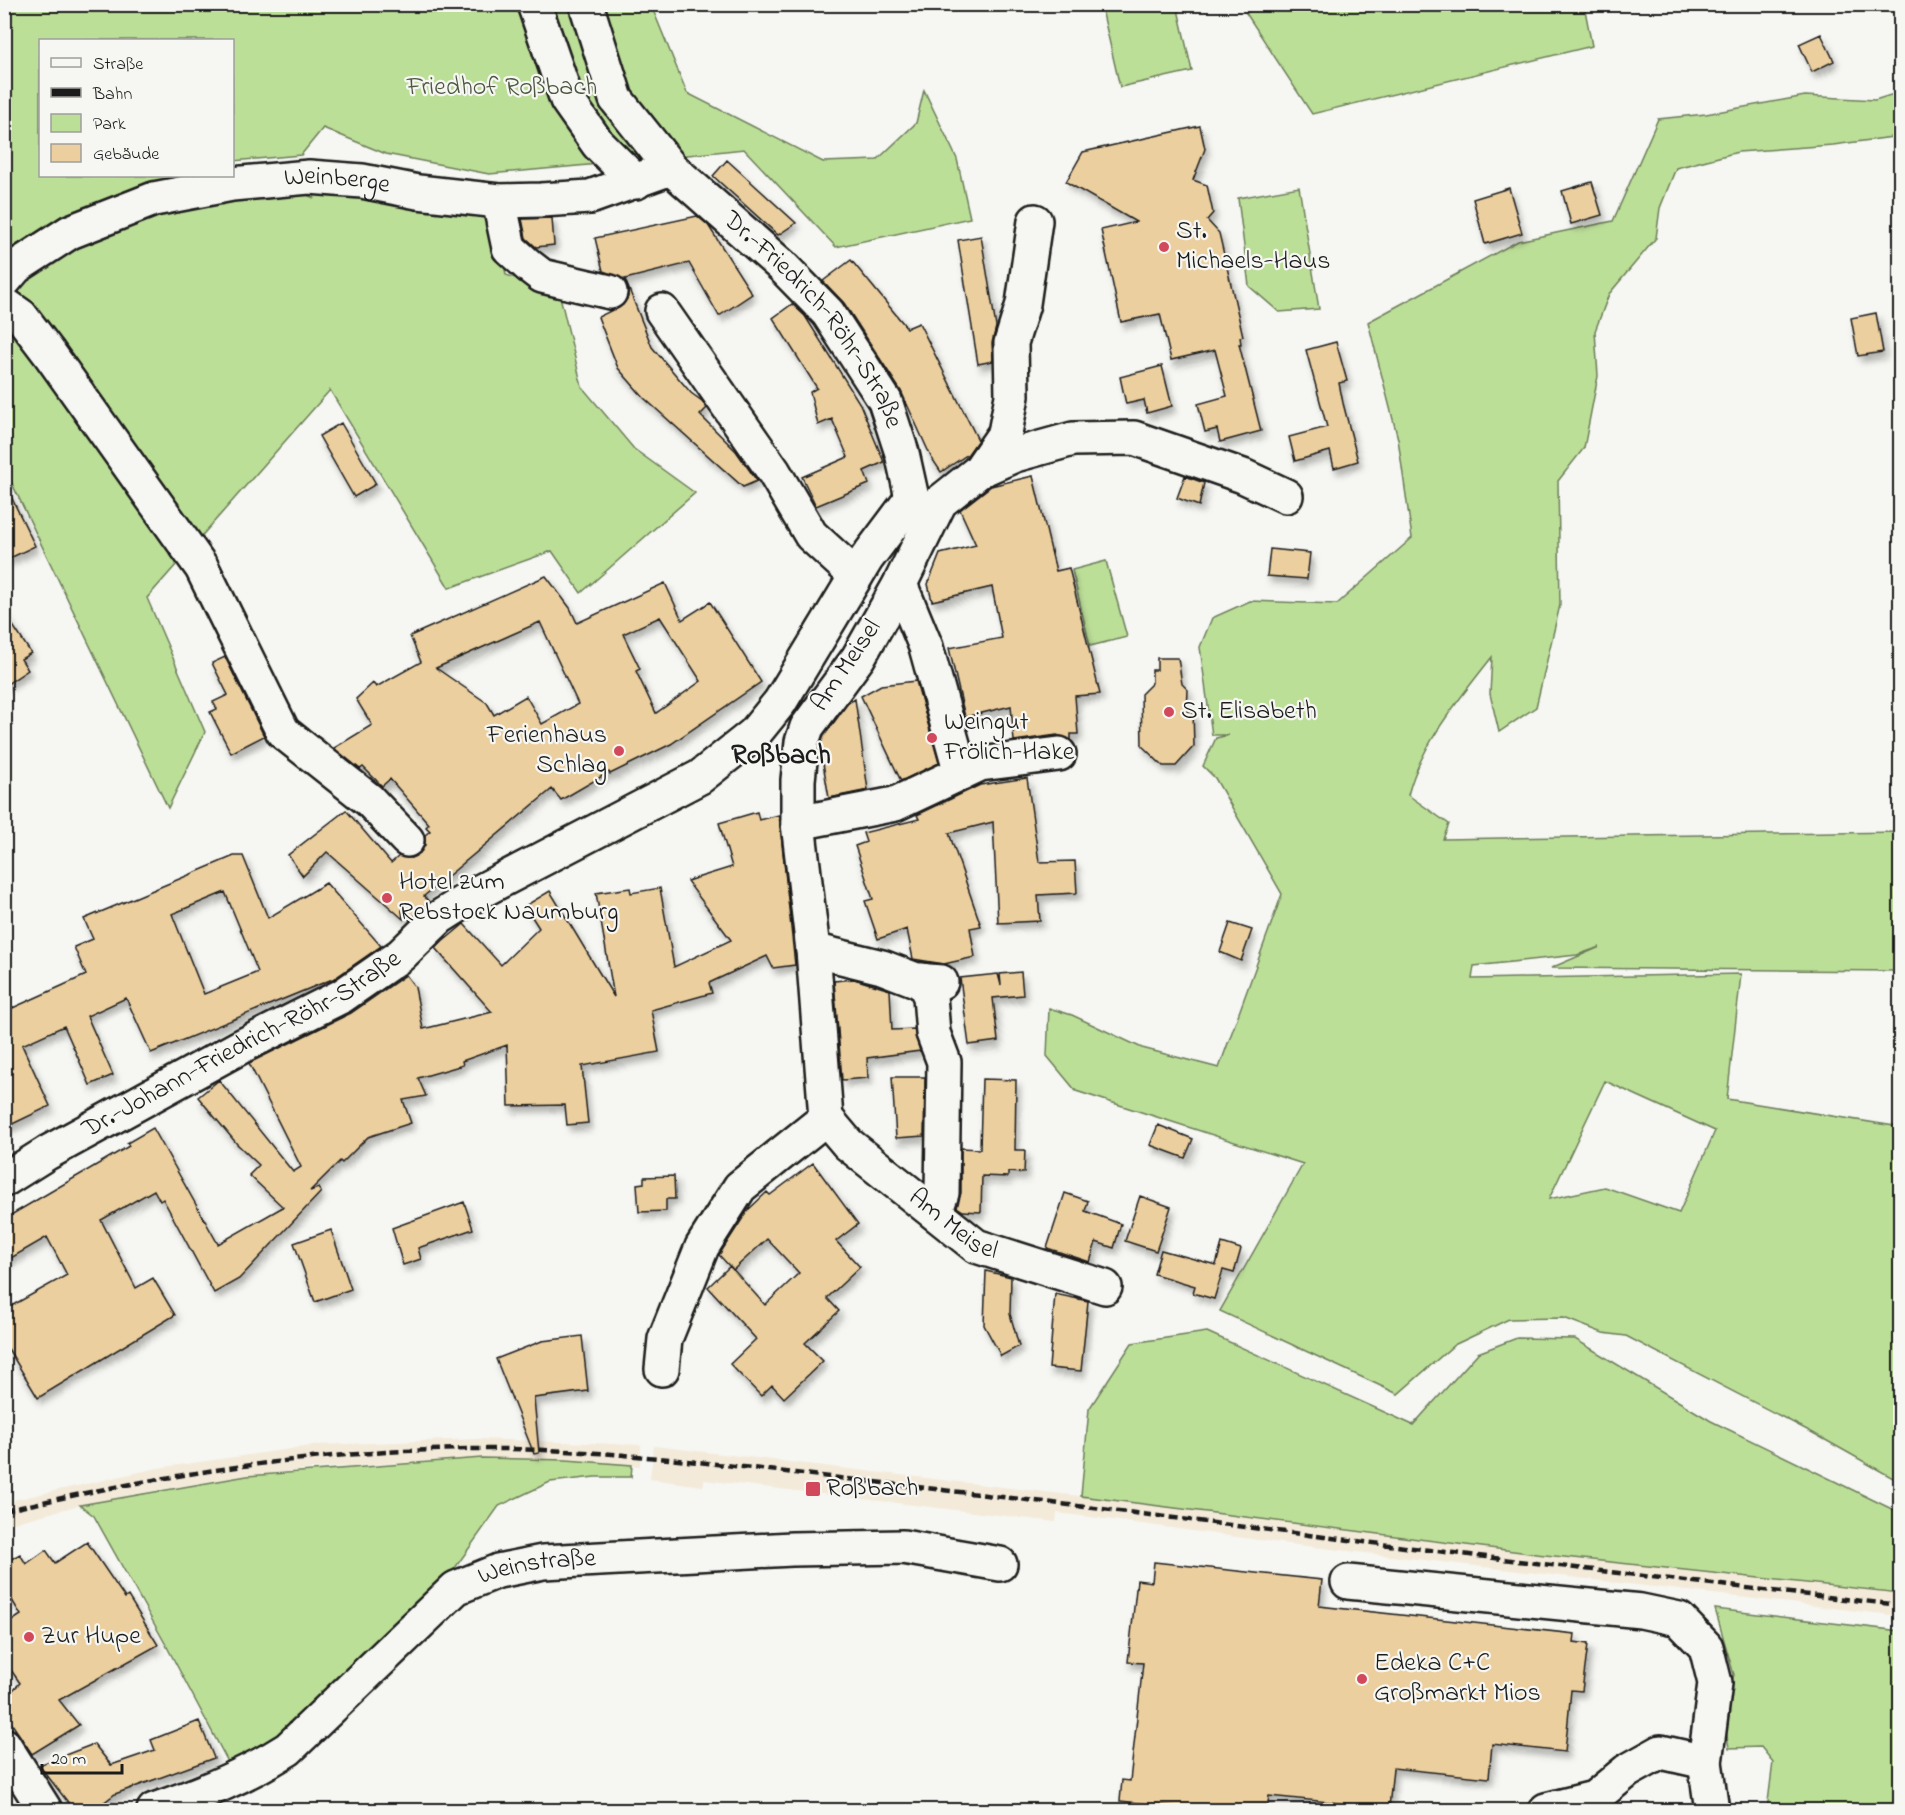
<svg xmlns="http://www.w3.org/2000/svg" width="1905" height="1815" viewBox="0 0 1905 1815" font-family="'Indie Flower',sans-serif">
	<defs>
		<filter id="shadow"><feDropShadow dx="3.5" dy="6" stdDeviation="3" flood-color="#0004"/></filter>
	</defs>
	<rect width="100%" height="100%" fill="#f6f6f2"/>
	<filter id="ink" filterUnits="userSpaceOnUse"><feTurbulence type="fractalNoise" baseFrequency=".0167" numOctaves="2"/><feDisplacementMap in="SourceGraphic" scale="12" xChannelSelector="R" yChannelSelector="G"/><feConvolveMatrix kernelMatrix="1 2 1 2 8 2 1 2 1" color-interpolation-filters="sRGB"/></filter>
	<g filter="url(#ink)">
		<path fill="#f3ead9" d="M479,1439L641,1445L640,1466L566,1460L482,1458L321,1468L247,1476L164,1489L80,1505L5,1525V1502L158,1468L318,1445Z
			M654,1446L1291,1521L1536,1554L1900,1593V1616L1289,1544L1083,1516L1057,1513L1056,1522L704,1480L703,1486L650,1479Z"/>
		<path fill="#bcdf98" stroke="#6c7e5a" stroke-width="1.5" fill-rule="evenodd" d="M5,5H580L653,159L489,174L386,154L323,128L301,155L233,161L232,40H40V176H177L88,208L5,252Z
			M595,5H651L687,93L823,162L877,160L916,123L924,90L957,159L970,218L836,247L744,149L669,157L625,96Z
			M1101,5H1177L1192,71L1120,87Z
			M1263,5H1584L1592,46L1312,114L1246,13Z
			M1900,92V136L1833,145L1738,152L1676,168L1660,208L1656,238L1609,294L1595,331L1598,376L1584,448L1558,481L1560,605L1536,707L1499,732L1490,694L1492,657C1460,698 1421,744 1408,795L1449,824L1443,839L1900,832V971L1551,968L1600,947L1577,955L1474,966L1472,979L1741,974L1727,1099L1900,1127V1482L1813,1433L1626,1336L1603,1333L1564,1318L1509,1319L1454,1345L1398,1394L1220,1311L1303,1164L1076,1091L1047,1056L1049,1008L1072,1015L1142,1048L1219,1068L1282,894L1215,778L1203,766L1216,738L1229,735H1212L1200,647L1212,618L1250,601L1337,604L1412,538L1398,439L1368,322L1518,241L1613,221L1658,119L1706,114L1805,96L1875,100ZM1605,1081L1715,1131L1679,1213L1605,1187L1549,1199Z
			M335,187L494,209L506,275L559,292L582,387L634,449L695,493L581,593L552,551L449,588L330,390L147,598L205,732L168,808L5,469V303L21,275L89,233L150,210L294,190L314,198L315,194Z
			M1299,187L1319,309L1279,312L1249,286L1238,198Z
			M1106,561L1127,637L1090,646L1072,570Z
			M1207,1332L1413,1425L1478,1353L1517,1338L1575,1339L1711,1421L1900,1513V1593L1536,1554L1081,1496L1089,1409L1132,1343Z
			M482,1458L566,1460L632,1465L631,1477H595L550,1482L499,1506L450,1575L386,1642L235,1775L166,1645L94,1516L80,1505L247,1476Z
			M1715,1609L1900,1631V1810H1767L1773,1762L1761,1747L1729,1748L1722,1708L1734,1675Z"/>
		<path fill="#eccf9f" stroke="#1c1c1c" stroke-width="1.5" fill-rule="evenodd" filter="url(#shadow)" d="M1821,34L1834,61L1812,72L1799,44Z
			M1200,126L1205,149L1193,180L1207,185L1213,213L1207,220L1219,233L1243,336L1240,337L1241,344H1239L1261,431L1220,442L1217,429L1205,432L1198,404L1227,396L1215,350L1171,360L1160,314L1121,322L1101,230L1136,222L1066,182L1083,152Z
			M727,160L796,223L778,235L713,176Z
			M1592,182L1602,215L1571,224L1562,191Z
			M1509,188L1522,233L1485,244L1473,199Z
			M697,216L708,225L752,294L719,316L689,263L625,279L652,347L691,393L702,401L707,408L700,415L736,451L757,481L743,487L644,398L618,368L598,317L623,305L628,297V287L622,278L603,271L595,238Z
			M552,218L554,245L536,247L526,238L522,219Z
			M981,236L996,327L992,343L993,361L978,364L958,240Z
			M851,260L907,328L919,323L978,440L968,454L941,472L931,457L901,391L844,303L823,281Z
			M792,304L805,316L860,404L884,462L864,471L869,484L816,506L802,477L848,457L832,419L818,425L810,392L817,388L773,318Z
			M1876,313L1883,352L1858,356L1851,318Z
			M1336,342L1347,381L1339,383L1343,403L1358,461L1334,468L1330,451L1295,461L1289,437L1327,427L1306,350Z
			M1162,366L1172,406L1147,413L1144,400L1126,404L1120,377Z
			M341,423L376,484L354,497L319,436Z
			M1033,476L1056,571L1069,568L1100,694L1075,696L1078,734H1071V740L1057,735L1014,741L1011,706L965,717L949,648L1002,638L992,587L932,601L928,584L940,554L976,545L960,510L991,486Z
			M1185,476L1204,483L1199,506L1177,498Z
			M4,482L35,546L4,561Z
			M1270,549L1310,553L1307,579L1267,576Z
			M546,576L570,608L577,623L665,583L682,620L710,602L761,682L671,744L610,774L609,772L561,800L552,789L424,896L429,902L410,920L402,911L403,919L327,852L303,876L288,855L346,810L391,863L399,856L411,858L420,853L425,845V835L430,831L426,827L429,824L390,779L382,786L363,767L360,769L334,748L372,725L356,699L373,683L376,687L421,662L410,636ZM660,617L701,681L656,713L636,671L640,669L623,634ZM540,622L578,704L542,724L526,696L494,715L487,703L436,668Z
			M4,612L31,653L21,659L28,670L4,686Z
			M225,657L264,736L231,753L210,712L217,709L213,702L228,695L212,663Z
			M1157,658H1178L1182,684L1188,690L1187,711H1193L1194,746L1176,766H1163L1142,746L1141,694L1152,683V670H1157Z
			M916,681L939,763L901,781L861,696L881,685Z
			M855,699L868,790L829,798L820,746L824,736L848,703Z
			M1027,778L1039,862L1075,861L1077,893L1038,895L1040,921L998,923L993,822L949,833L981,926L970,928L975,957L944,964L913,959L907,929L878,939L865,901L873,899L855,846L866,842L863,833L919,819L917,815L980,785Z
			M757,812L759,820L779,815L795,965L773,968L767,956L709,983L712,993L651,1010L659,1052L582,1066L588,1123L567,1125L565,1105L509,1106L507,1045L462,1061L463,1065L418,1078L426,1096L403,1100L411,1123L368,1137L342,1163L340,1161L310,1191L318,1188L321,1192L239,1279L214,1293L163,1199L160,1201L154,1190L101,1220L136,1288L153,1278L175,1315L38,1398L4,1342V1310L67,1275L47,1237L4,1262V1219L129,1146L127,1143L153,1128L218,1244L283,1207L249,1175L259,1165L237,1144L198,1097L219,1080L293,1172L301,1167L249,1063L351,1013L406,975L415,987L423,1029L492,1012L435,948L464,924L501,965L539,928L525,906L550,891L614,997L596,893L630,888L631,893L660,888L674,967L731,940L687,881L732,867L719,823Z
			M234,856H243L268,918L326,883L381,946L335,978L151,1053L126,998L87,1016L113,1075L90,1085L64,1026L22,1045L50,1106L4,1128V1007L6,1011L86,975L74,947L93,939L84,919ZM225,892L258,972L204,994L172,914Z
			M1230,923L1252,930L1241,961L1220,952Z
			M1021,972L1023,995L993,998L998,1041L969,1045L960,978L998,974L1001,985L1000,974Z
			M854,979L890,990L892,1030L914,1029L920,1051L867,1058L868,1078L842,1080L834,981Z
			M892,1077H925L924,1136L896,1138Z
			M982,1079L1016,1080L1015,1150H1025L1024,1173L1008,1172V1177L982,1176L981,1212L963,1211L957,1207L961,1193V1148L980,1149Z
			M1158,1125L1193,1139L1185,1158L1150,1145Z
			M813,1163L858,1224L836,1241L860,1267L827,1298L839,1311L805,1343L823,1361L784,1398L772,1385L761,1396L730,1364L756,1339L708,1287L730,1266L765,1305L799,1273L767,1239L733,1270L719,1255L748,1210L767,1192L770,1195Z
			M674,1176L675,1199H666V1211L639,1212L637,1184L644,1183V1177Z
			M1065,1193L1088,1201L1085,1211L1121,1224L1114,1248L1096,1242L1090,1262L1047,1248Z
			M1140,1196L1171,1207L1156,1251L1125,1241Z
			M464,1202L473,1229L418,1248L421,1259L403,1265L392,1228Z
			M331,1230L351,1289L315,1302L294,1243Z
			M1222,1243L1241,1249L1234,1273L1223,1270L1214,1299L1193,1293L1195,1286L1154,1274L1161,1250L1216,1265Z
			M986,1271L1011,1277L1010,1314L1019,1346L1001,1356L984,1325Z
			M1055,1294L1088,1301L1081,1371L1049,1368Z
			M582,1336L588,1391L534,1398L539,1453L534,1454L496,1359L542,1341Z
			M87,1542L125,1598L128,1596L158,1645L59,1700L79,1725L32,1754L4,1712V1699L20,1683L4,1660V1626L21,1615L4,1587V1563L20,1554L26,1564L46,1550L55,1563Z
			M1154,1562L1322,1580L1319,1606L1575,1634L1574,1642L1588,1644L1582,1691L1571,1690L1565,1752L1492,1744L1489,1778L1393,1768L1389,1808L1269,1796L1267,1810H1207L1120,1801L1122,1780L1130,1781L1143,1663L1128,1662L1137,1580L1152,1582Z
			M199,1721L214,1758L115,1794L94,1810H74L39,1765L94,1744L111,1765L155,1750L151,1740Z"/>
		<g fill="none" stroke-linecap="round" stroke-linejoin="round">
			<defs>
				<g id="minor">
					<path d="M534,4L567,100L598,144L636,182"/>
					<path id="s1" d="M586,4L616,99L671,168L782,266L828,313L885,401L902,453L912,498"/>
					<path d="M499,201L509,248L529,266L542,276L610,292"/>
					<path id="s2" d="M1035,221L1023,304L1011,343L1012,396L1005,433L979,471L940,502L900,584L858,658L807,727L802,742L798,780V823L813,950L826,1118L848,1144L976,1246L1105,1287"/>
					<path id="s3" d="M4,281L16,267L70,232L154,199L232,184L309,177L362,181L418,192L499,201L541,200L590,197L671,168"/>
					<path d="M4,304L21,316L49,353L202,568L283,732L369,800L407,840"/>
					<path d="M662,311L774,472L811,535L856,576"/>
					<path d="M979,471L1015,455L1073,439L1134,438L1243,476L1286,496"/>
					<path d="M900,584L926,647L961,773"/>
					<path d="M798,823L895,804L980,764L1059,754"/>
					<path d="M813,950L882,967L916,980L941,982"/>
					<path d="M922,980L930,996L933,1033L944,1062L942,1193L935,1213"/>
					<path id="s4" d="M4,1180L47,1153L242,1046L342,996L401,955L440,917L481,891L700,777L754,734L780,702L867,558L912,498"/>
					<path d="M662,1369L665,1339L702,1247L740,1187L826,1118"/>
					<path d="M1348,1582L1641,1611L1679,1619L1706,1647L1715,1683L1705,1762L1661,1752L1627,1771L1594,1798L1546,1810"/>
					<path d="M4,1745L45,1810"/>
					<path d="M1705,1762L1712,1810"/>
					<path id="s5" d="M154,1810C201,1794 246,1776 288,1749L456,1588L498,1571L543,1562L792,1549L903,1547L1000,1564"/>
				</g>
			</defs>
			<use href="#minor" stroke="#1c1c1c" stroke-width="38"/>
			<use href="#minor" stroke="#f6f6f2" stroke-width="33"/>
			<path stroke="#1c1c1c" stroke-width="4.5" stroke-dasharray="9 4.5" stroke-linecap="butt" d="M4,1511C161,1474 318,1450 479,1449C585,1448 690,1461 795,1473C903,1485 1011,1498 1119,1511C1379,1544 1640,1577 1900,1605"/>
		</g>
	</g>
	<g fill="#d1495b" stroke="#f6f6f2" stroke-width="2">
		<circle cx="1164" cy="247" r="6"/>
		<circle cx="1169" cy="712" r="6"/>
		<circle cx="932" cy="738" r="6"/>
		<circle cx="619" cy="751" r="6"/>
		<circle cx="387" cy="898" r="6"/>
		<rect x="805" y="1481" width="16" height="16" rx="3"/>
		<circle cx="29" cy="1637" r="6"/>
		<circle cx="1362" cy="1679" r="6"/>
	</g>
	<g text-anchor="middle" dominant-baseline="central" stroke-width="4.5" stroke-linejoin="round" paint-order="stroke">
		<g font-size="26" fill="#4c5641" stroke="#f6f6f2">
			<text x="502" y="88">Friedhof Roßbach</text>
		</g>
		<g font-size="26" fill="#1c1c1c" stroke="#f6f6f2">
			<text stroke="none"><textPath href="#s3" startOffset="358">Weinberge</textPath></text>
			<text stroke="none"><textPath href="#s1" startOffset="398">Dr.-Friedrich-Röhr-Straße</textPath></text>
			<text transform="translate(847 666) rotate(-56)">Am Meisel</text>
			<text stroke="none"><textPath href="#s4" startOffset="274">Dr.-Johann-Friedrich-Röhr-Straße</textPath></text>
			<text stroke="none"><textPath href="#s2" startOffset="1134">Am Meisel</textPath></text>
			<text stroke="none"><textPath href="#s5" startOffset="465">Weinstraße</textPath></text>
		</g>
		<g font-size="26" fill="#1c1c1c" stroke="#f6f6f2" text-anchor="start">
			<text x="1176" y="232">St.<tspan x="1176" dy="30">Michaels-Haus</tspan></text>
			<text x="1181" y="712">St. Elisabeth</text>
			<text x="944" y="723">Weingut<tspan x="944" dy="30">Frölich-Hake</tspan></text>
			<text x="607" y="736" text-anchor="end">Ferienhaus<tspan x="607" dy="30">Schlag</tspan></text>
			<text x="399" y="883">Hotel zum<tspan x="399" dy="30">Rebstock Naumburg</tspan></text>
			<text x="826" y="1489">Roßbach</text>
			<text x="41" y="1637">Zur Hupe</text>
			<text x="1374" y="1664">Edeka C+C<tspan x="1374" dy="30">Großmarkt Mios</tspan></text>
		</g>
		<g font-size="28" font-weight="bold" fill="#1c1c1c" stroke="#f6f6f2">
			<text x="781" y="756">Roßbach</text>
		</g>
	</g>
	<rect width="1905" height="1815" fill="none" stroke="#f6f6f2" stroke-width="24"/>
	<rect x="12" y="12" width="1881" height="1791" fill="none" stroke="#1c1c1c" stroke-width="2" filter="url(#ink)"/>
	<rect x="39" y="39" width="195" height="138" fill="#f6f6f2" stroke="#9f9f9c" stroke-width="1.5"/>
	<rect x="51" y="58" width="30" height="9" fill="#f6f6f2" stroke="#9f9f9c" stroke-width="1.5"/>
	<text x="93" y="69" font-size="18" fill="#1c1c1c">Straße</text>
	<rect x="51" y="88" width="30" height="9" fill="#1c1c1c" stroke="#9f9f9c" stroke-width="1.5"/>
	<text x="93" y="99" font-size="18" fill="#1c1c1c">Bahn</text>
	<rect x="51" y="114" width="30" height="18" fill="#bcdf98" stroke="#9f9f9c" stroke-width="1.5"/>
	<text x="93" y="129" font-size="18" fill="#1c1c1c">Park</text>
	<rect x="51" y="144" width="30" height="18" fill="#eccf9f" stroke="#9f9f9c" stroke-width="1.5"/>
	<text x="93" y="159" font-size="18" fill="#1c1c1c">Gebäude</text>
	<path d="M42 1764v9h80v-9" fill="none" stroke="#1c1c1c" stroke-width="3"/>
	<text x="51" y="1764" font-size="18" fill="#1c1c1c" stroke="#f6f6f2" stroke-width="4.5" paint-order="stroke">20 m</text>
</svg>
